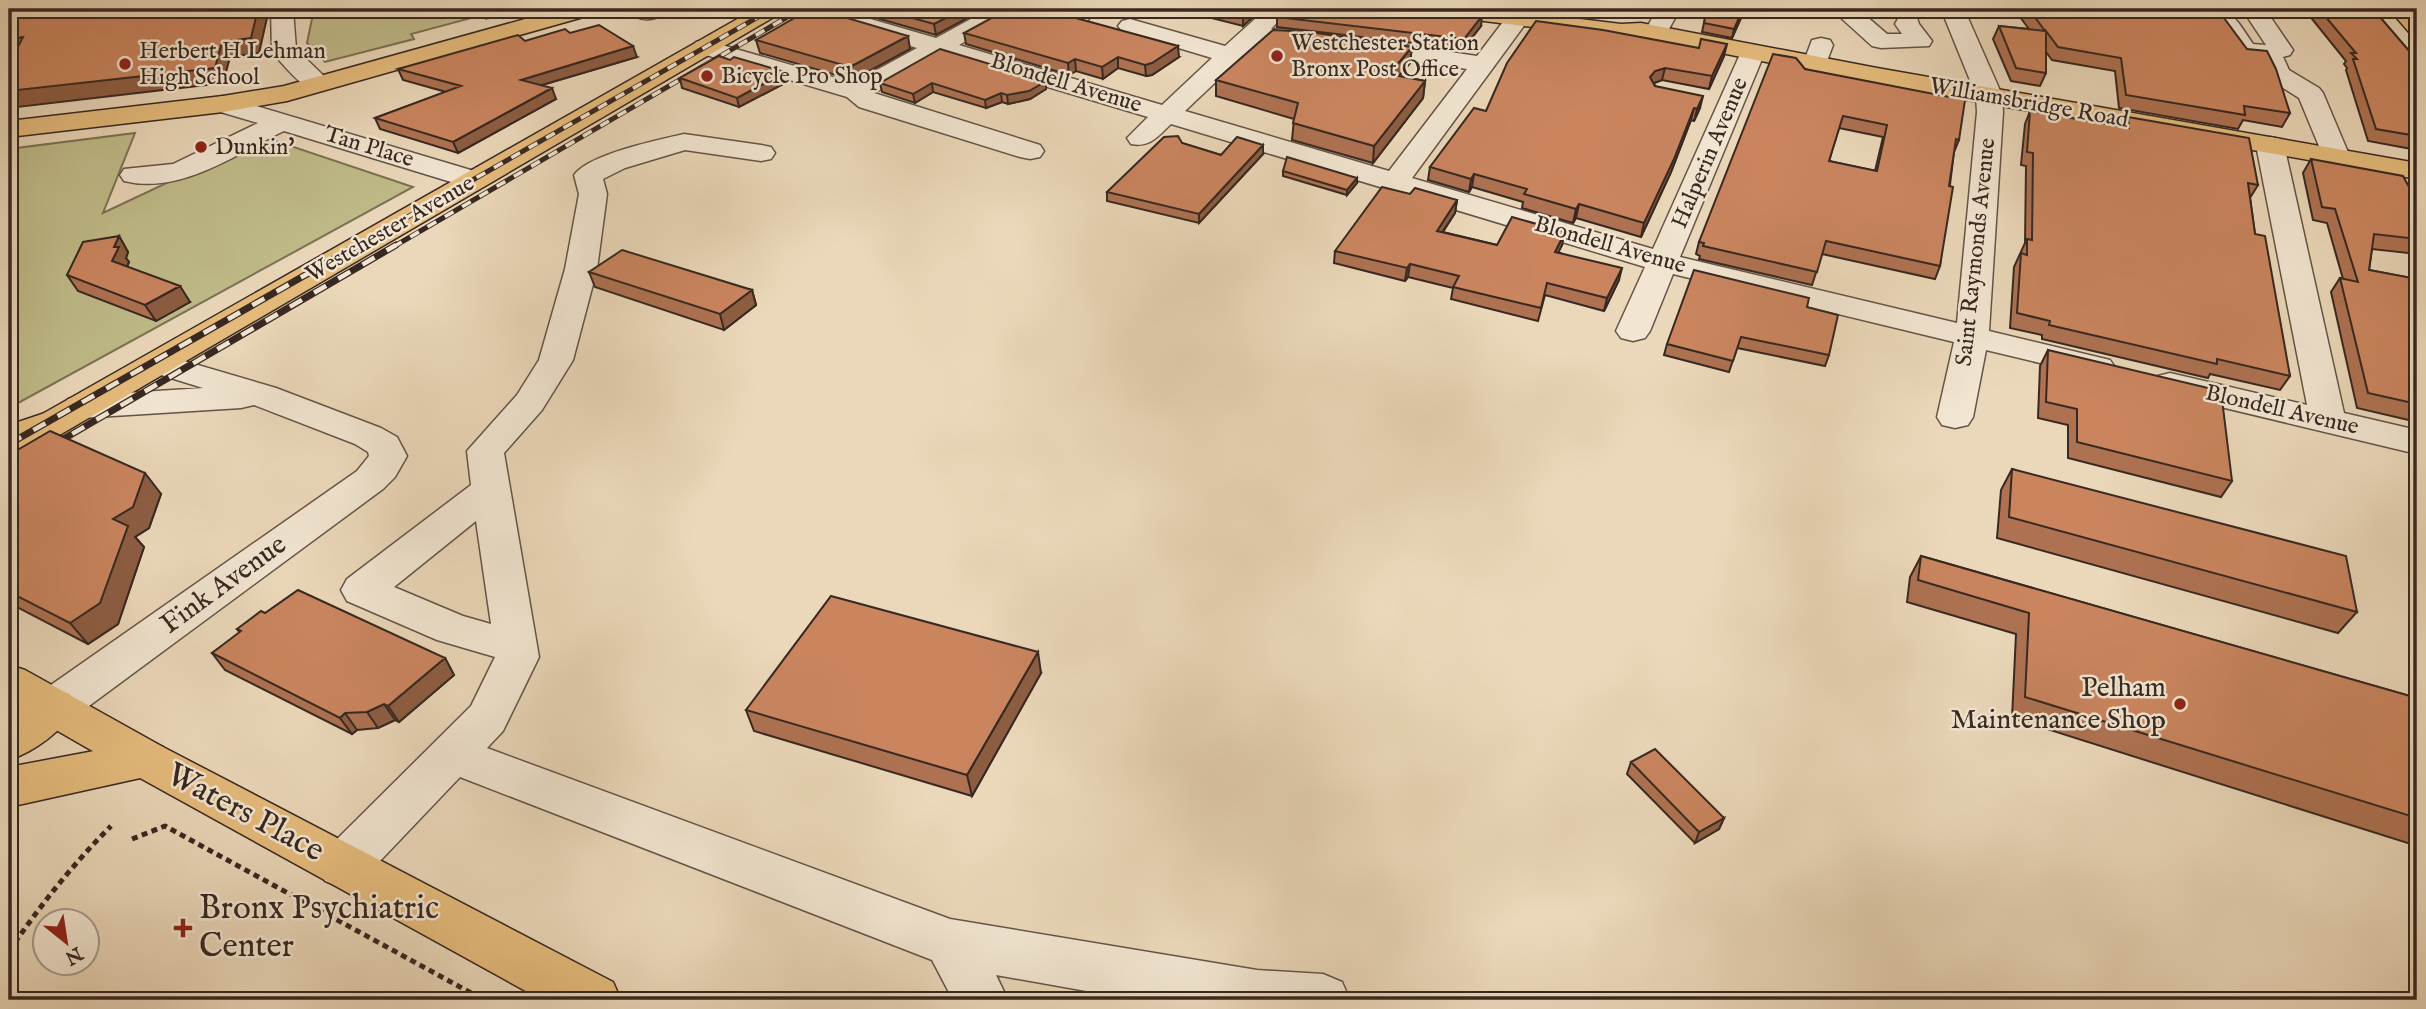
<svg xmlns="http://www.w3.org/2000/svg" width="2426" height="1009" viewBox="0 0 2426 1009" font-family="'IM FELL English',serif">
	<rect width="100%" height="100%" fill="#ebd8ba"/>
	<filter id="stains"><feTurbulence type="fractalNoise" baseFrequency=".00286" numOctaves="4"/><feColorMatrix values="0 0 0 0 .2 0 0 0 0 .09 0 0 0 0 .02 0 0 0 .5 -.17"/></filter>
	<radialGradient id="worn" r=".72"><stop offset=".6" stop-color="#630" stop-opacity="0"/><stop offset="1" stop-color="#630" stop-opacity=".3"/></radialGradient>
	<path fill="#c0bc8a" stroke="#7c7256" stroke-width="2" d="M314,9H524L486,19L482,15L411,34L414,39L325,62L307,43Z
		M135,133L103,213L264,137L413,187L9,408V149Z"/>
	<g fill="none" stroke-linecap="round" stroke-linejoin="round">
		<defs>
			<path id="minor" d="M271,9H293L296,49L327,79L331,84L327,89C305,95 290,71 275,56L272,51Z
				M628,9H656L659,13L655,18C644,21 635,19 628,9Z
				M727,9H752L763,20L759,25H743Z
				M801,9H836L936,38L989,9H1017L1014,14L959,45L1162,105L1212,58L1122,31L1118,26L1122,21L1130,19L1225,46L1266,9H1290L1271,29L1309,31L1477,56L1509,14H1525L1529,19L1412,178L1653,249L1741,52L1744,47L1753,45L1762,47L1765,52L1680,257L1957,323L1977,112L1976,95L1941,9H1964L2002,95L2003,112L1989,331L2110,360L2115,367L2110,374L2098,377L1986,350L1973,417L1968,425L1955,428L1942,425L1937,417L1954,342L1673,274L1650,331L1645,338L1633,341L1621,338L1616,331L1645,267L1171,124C1158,136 1150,148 1131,144L1127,138L1148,117L941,55L874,93L1040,145L1044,151L1040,157L1030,159L1020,157L859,107L847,97L696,52L693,47L696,42L705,40L853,83L917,48L804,14ZM1257,43L1309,45L1467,69L1389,171L1185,111Z
				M1048,9H1084L1092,15L1088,20C1077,23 1056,19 1048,9Z
				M1657,9H1680L1664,38L1656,40L1648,38L1644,33Z
				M1839,9H1858L1887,34H1902L1895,24L1900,15H1916L1919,24L1932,41L1929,46L1881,48L1872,46L1840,17L1836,12Z
				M2197,9C2233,8 2234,16 2253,44L2266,45L2242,9H2265L2293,50L2290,55L2283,57L2289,70L2319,88L2323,93L2350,157L2346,163L2336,165L2326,163L2299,98L2269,79L2260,59L2236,55L2216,25Z
				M1821,38L1830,40L1833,45L1824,69L1815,71L1806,69L1803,64L1812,40Z
				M223,96L484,174L488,180L484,186L474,189L284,131C236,154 180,195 124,181L120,175L124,169L173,164L258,123L214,110L210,104L214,98Z
				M684,134L761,145L771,147L775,153L771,159L761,161L685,150L625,168L603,179L607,194L597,269L573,360L542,410L504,453L539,657L503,731L487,748L950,919L1257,970L1323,974L1342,982L1350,1000H1137L996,975L1008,1000H953L932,960L460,777L361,881L343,888L325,881L318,866L325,851L471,706L495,657L437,640L347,601L341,590L347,579L471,485L467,451L517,395L539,360L565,269L579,194L574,175C589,154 658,140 684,134ZM476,521L491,624L463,616L394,587Z
				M2270,137L2280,139L2284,145L2344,413L2417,430V454L2158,392L2153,384L2158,376L2170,373L2307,405L2256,145L2260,139Z
				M157,353L276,388L381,428L397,437L407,456L395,477L383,489L70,720L54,725L38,720L32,707L38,694L357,471L369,456L368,452L355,444L254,405L241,408L81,418L68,415L63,407L68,399L81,396L203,388L145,370L140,363L145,356Z"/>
			<path id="major" d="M561,9H598L594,14L287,101L223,112L9,137V121L223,96L284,86Z
				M755,9H783L779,14L22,457L9,461V433Z
				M1432,9H1498L1621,24L1641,23L1877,68L2417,163V179L1877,84L1641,37L1621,38L1444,16L1436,14Z
				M2389,9H2413L2417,13V34L2409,32Z
				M9,665L25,670L163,747L613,982L621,1000H542L131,773L9,703Z"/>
			<path id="highway" d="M60,408L73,411L78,419L73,427L9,450V425Z
				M54,689L70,694L76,707C64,730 34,752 9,760V716L38,694Z
				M147,741L163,747L170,760L163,773L9,807V767Z"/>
		</defs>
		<use href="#minor" stroke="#645447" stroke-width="3"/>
		<use href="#major" stroke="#372821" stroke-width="3"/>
		<use href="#highway" stroke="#372821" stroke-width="3"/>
		<path stroke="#372821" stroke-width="5" stroke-dasharray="6 4.5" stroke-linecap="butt" d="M132,839L165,826L484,1000
			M9,951C40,906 72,865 111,826"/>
		<use href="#minor" fill="#f2e6d2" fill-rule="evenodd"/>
		<use href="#major" fill="#e6bc7d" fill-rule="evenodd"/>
		<use href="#highway" fill="#e6bc7d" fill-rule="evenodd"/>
		<defs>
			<path id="rail-far1" d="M355,247L772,9
				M393,247L801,9"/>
			<path id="rail" d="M9,444L358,245
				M48,448L396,245"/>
		</defs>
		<use href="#rail-far1" stroke="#372821" stroke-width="5"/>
		<use href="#rail" stroke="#372821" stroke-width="7"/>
		<use href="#rail-far1" stroke="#f2e6d2" stroke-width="3.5" stroke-dasharray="10" stroke-linecap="butt"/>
		<use href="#rail" stroke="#f2e6d2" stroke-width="4.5" stroke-dasharray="14" stroke-linecap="butt"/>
	</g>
	<path fill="#ae7252" stroke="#372821" stroke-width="2" fill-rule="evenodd" d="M845,9H984L936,35Z
		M1176,9H1262L1243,26Z
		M1707,9H1745L1732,38L1702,32Z
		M2014,9H2214L2290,113L2282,127L2243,120L2238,129L2119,108L2115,71L2052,60L2046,52V73L2040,86L2011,81L1993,39L1999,26L2029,29Z
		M2304,9H2373L2417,60V150L2368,141L2346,70L2347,68L2344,64L2346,61Z
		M1277,17L1481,26L1463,49L1277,27Z
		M570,33L637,57L542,85L556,99L458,153L380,129L375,118L446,92L403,80L398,69Z
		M964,33L1179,57L1152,75L1146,76L1118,68L1103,79L1076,71L1069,75L966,44Z
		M756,40L910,49L853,80L760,53Z
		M1412,47L1410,63L1399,76L1425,81L1423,98L1373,163L1292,140L1294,119L1216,96V80Z
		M1699,48L1724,56L1709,89L1662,80L1654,83L1655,86L1700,108L1694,121L1691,120L1671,172L1641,237L1576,218L1573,223L1522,208L1523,202L1472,187L1469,192L1428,180L1430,167L1486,111Z
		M730,60L785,72L787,82L739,107L682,88L680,78Z
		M1805,69L1959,140L1954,152L1940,266L1935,279L1822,254L1812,285L1699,259L1700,256L1696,254L1699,242ZM1839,128L1883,137L1875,171L1829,161Z
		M1046,81V89L1030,99L1008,104L1002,102L986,108L933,92L915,103L882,92L880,83Z
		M2030,111L2123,127L2128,117L2258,185L2250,198L2255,234L2290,376L2280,390L2210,374L2208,378L2042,339V335L2010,328L2014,267L2025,243L2026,166L2021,165L2025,124Z
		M1182,143L1221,155L1263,154L1199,223L1107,201V192Z
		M2311,159L2417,201V254L2372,249L2369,270L2417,279V422L2357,408L2331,292L2340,278L2343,279L2327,223L2313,220L2303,173Z
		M1283,171L1357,183L1347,195L1283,176Z
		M1410,194L1457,200L1455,213L1443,232L1497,245H1562L1558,252L1619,280L1604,311L1545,295L1538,321L1451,299L1453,288L1408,277L1405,281L1334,263L1335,251Z
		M119,236L128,252L126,258L129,262L127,267L190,302L156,321L78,291L67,275Z
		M589,272L752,290L756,305L724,330L595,287Z
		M1807,307L1829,355L1825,366L1737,348L1729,372L1664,355L1667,344Z
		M2048,350L2232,481L2221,497L2068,458V425L2038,418L2040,366Z
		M9,455L161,494L149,528L135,537L144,547L118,624L88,644L9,603Z
		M2012,469L2357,612L2338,633L1997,538L2001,490Z
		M1921,556L2417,698V846L2012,718L2016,634L1907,602L1910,577Z
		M265,613L445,658L454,675L399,722L395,720L378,728L357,730L352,734L225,670L212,653L240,633L237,629Z
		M1041,673L972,796L754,731L746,710Z
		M1631,762L1724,818L1719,829L1695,843L1627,774Z"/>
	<path fill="#8d5d42" stroke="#372821" stroke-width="2" d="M258,9H269L259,53L230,57L223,83L9,108V91Z
		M963,9H984L936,35L934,24Z
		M1252,9H1262L1243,26V16Z
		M1743,9H1745L1732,38L1734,29Z
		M1482,16L1481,26L1463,49L1464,39Z
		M908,36L910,49L853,80L850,67Z
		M23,37L33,52L9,56V39Z
		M1727,44L1724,56L1709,89L1712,76Z
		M633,46L637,57L525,90L521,80Z
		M1178,46L1179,57L1152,75L1146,76L1145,65Z
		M1412,47L1410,63L1387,90L1389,74Z
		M1118,57V68L1103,79L1102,67Z
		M1075,59L1076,71L1069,75L1068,63Z
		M1665,68L1662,80L1652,84L1650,77L1655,71Z
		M785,72L787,82L739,107L737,98Z
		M1046,81V89L1030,99L1008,104L1007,95Z
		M1425,81L1423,98L1373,163L1374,146Z
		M932,83L933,92L915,103L913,94Z
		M552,88L556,99L458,153L453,142Z
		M1001,93L1002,102L986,108L985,100Z
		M1703,96L1700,108L1694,121L1697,109Z
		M1694,108L1691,120L1671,172L1641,237L1644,223Z
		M1263,145V154L1199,223V214Z
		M1474,174L1472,187L1469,192L1471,179Z
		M1357,178V183L1347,195V190Z
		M1457,200L1455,213L1435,243L1437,231Z
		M1579,204L1576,218L1573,223L1576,209Z
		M1565,232L1562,245L1553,264L1555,252Z
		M119,236L128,252L126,258L129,262L122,277L112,261L114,247Z
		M1410,264L1408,277L1405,281L1407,268Z
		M1622,268L1619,280L1604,311L1607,298Z
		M180,286L190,302L156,321L145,305Z
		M752,290L756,305L724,330L720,314Z
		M145,473L161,494L149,528L135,537L144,547L118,624L88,644L70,623L113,519Z
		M1038,652L1041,673L972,796L967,775Z
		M445,658L454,675L399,722L388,706Z
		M384,704L395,720L378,728L367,712Z
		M345,713L357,730L352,734L340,718Z
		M1724,818L1719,829L1695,843L1699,832Z"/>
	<path fill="#ca855f" stroke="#372821" stroke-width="2" fill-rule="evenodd" d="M24,9H258L251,38L222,42L215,68L9,91V64L23,37L9,39V20L19,17Z
		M810,9H817L908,36L850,67L756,40Z
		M880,9H963L934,24Z
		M1008,9H1043L1178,46L1152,63L1145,65L1118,57L1102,67L1075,59L1068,63L964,33Z
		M1215,9H1252L1243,16Z
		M1285,9H1424L1482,16L1464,39L1277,17Z
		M1707,9H1743L1734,29L1704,23Z
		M2029,9H2214L2221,14L2247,49L2267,51L2276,69L2290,113L2244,106L2245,115L2126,95L2121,58L2058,47L2046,31V73L2016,68L1999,26L2045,31Z
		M2319,9H2373L2417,60V136L2376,129L2353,59H2357L2351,53H2356Z
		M1536,21L1603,30L1699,48L1701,39L1727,44L1712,76L1665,68L1655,71L1650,77L1655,86L1703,96L1697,109L1694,108L1674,159L1644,223L1579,204L1576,209L1524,194L1527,189L1474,174L1471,179L1430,167L1474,108L1486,111L1507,63Z
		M599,25L633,46L521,80L552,88L453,142L375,118L461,86L398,69L518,35L525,41L565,29L570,33Z
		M1273,30L1310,32L1412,47L1389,74L1425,81L1374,146L1293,123L1298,103L1216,80Z
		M940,49L1046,81L1029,91L1007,95L1001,93L985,100L932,83L913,94L880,83Z
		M1773,54L1796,58L1805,69L1965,100L1959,140L1956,139L1949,186L1953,187L1940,266L1826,241L1817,272L1703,246L1704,243L1699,242ZM1843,116L1887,125L1877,171L1829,161Z
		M719,56L730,60L734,57L785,72L737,98L680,78Z
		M2030,111L2129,128L2128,117L2249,138L2258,185L2248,183L2255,234L2265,236L2290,376L2217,359V364L2049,325L2050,321L2017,313L2021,253L2027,255V239L2032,240L2033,153L2027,152Z
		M1178,136L1182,143L1221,155L1237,137L1263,145L1199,214L1107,192L1164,137Z
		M1287,157L1357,178L1347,190L1283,171Z
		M2311,159L2403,176L2417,201V239L2374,234L2369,270L2417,279V404L2368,393L2340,278L2358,282L2335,209L2322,207Z
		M1382,187L1410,194L1415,188L1457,200L1437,231L1497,245L1512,217L1565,232L1555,252L1622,268L1607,298L1547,283L1541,308L1453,287L1459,276L1410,264L1407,268L1335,251Z
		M119,236L114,247H119L112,261L180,286L145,305L67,275L83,242Z
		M622,250L752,290L720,314L589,272Z
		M1694,270L1809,298L1807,307L1838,315L1829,355L1741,337L1733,361L1667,344Z
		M2048,350L2221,391L2232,481L2077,442V409L2046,402Z
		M50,431L145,473L133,507L113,519L128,526L100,603L70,623L9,592V461H10L9,455Z
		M2012,469L2346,556L2357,612L2009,517Z
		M1921,556L2417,698V818L2025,697L2029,613L1918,580Z
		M298,590L445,658L388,706L384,704L367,712L345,713L340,718L212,653L241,631L237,629L261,611L265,613Z
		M831,596L1038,652L967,775L746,710Z
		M1655,749L1724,818L1699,832L1631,762Z"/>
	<g fill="#8f2418" stroke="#f2e6d2" stroke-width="2.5">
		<circle cx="1277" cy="56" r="7"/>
		<circle cx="125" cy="64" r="7"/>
		<circle cx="707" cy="76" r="7"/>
		<circle cx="201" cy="147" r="7"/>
		<circle cx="2180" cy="704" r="7"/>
		<path d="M179.5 917.5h7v7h7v7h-7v7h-7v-7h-7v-7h7z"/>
	</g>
	<g text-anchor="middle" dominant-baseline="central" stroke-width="5" stroke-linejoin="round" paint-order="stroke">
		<g font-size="23" fill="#372821" stroke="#f2e6d2" text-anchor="start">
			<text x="1291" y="43">Westchester Station<tspan x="1291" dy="26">Bronx Post Office</tspan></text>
			<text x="139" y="51">Herbert H Lehman<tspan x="139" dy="26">High School</tspan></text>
			<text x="721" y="76">Bicycle Pro Shop</text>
			<text x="215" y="147">Dunkin'</text>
		</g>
		<g font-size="23" fill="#372821" stroke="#f2e6d2">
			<text transform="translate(1066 83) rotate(17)">Blondell Avenue</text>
			<text transform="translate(2029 103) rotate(10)">Williamsbridge Road</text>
			<text transform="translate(369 147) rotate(17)">Tan Place</text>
			<text transform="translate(1710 153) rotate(-67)">Halperin Avenue</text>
			<text transform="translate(390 229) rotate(-30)">Westchester Avenue</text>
			<text transform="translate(1610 245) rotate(16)">Blondell Avenue</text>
			<text transform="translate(1976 252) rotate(-84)">Saint Raymonds Avenue</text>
			<text transform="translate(2282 410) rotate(13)">Blondell Avenue</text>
		</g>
		<g font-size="28" fill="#372821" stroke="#f2e6d2">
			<text transform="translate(224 585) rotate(-36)">Fink Avenue</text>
		</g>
		<g font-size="28" fill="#372821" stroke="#f2e6d2" text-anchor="end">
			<text x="2166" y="688">Pelham<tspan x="2166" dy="32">Maintenance Shop</tspan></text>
		</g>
		<g font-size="33" fill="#372821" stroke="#f2e6d2">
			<text transform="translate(245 813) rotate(28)">Waters Place</text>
		</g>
		<g font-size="33" fill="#372821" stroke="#f2e6d2" text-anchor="start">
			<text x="199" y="909">Bronx Psychiatric<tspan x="199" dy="38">Center</tspan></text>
		</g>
	</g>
	<rect width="2426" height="1009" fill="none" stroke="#ebd8ba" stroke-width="35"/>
	<rect x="10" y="10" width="2405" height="988" fill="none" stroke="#372821" stroke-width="3.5"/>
	<rect x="18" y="18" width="2391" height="974" fill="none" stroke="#372821" stroke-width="2"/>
	<g transform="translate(66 942) rotate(150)"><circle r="33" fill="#f2e6d2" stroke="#a79a8b" stroke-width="2"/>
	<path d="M0-5L12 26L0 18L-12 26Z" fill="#8f2418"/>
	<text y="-10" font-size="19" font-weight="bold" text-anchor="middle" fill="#372821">N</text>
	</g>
	<rect width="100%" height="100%" filter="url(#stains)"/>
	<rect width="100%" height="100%" fill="url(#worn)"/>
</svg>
